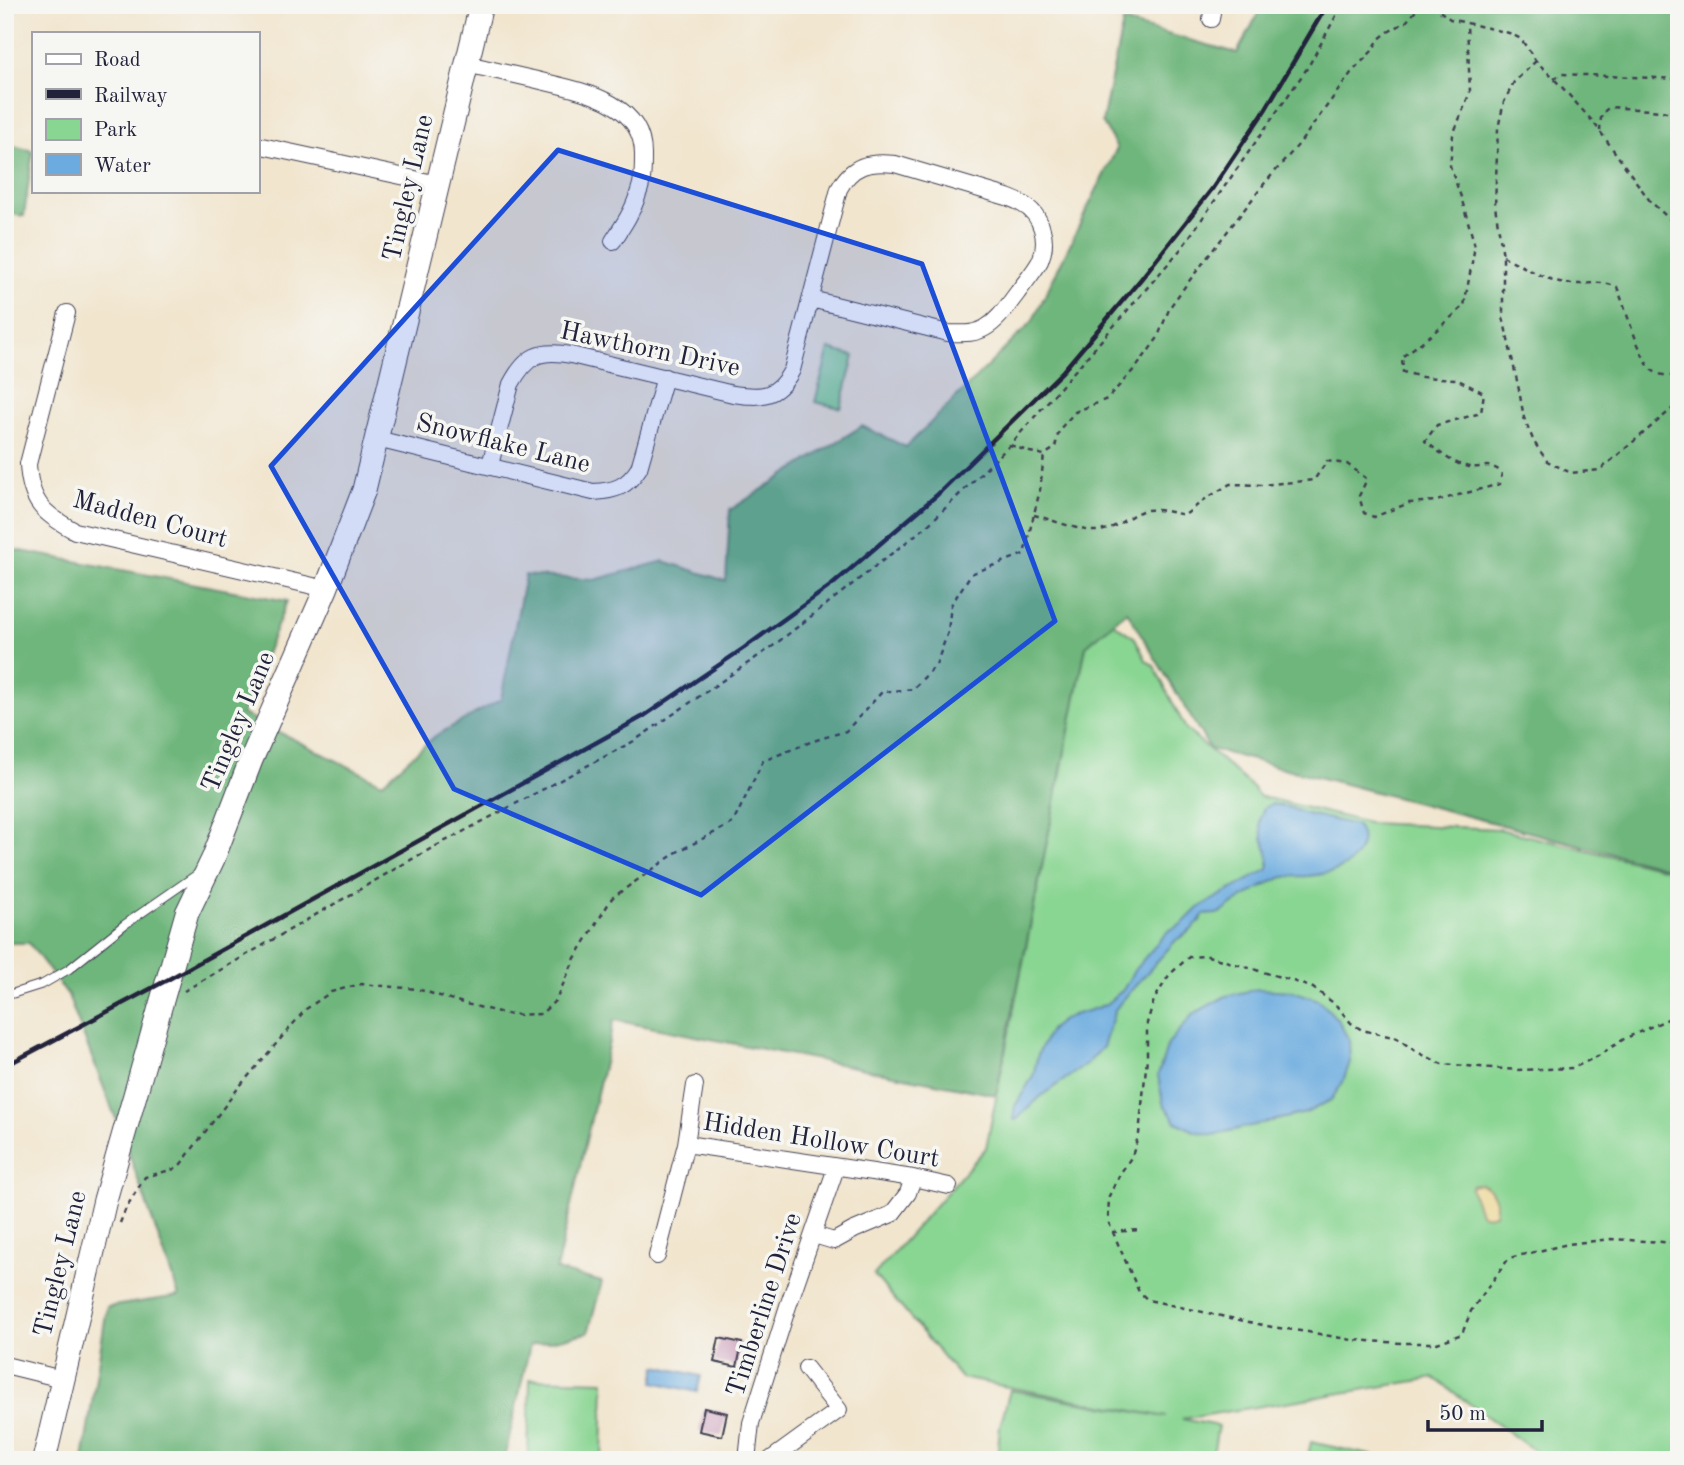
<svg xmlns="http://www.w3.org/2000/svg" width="1684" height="1465" viewBox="0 0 1684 1465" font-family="'Old Standard TT',serif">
	<rect width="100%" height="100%" fill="#f6f6f2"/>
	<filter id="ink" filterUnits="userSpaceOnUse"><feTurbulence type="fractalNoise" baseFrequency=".0143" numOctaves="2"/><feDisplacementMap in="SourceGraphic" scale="14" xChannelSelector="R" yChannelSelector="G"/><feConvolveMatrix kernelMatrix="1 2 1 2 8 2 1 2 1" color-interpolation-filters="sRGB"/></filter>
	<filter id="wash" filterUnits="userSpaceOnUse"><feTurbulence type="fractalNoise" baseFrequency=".00686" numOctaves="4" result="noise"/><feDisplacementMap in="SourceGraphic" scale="28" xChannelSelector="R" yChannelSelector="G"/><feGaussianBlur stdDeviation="1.57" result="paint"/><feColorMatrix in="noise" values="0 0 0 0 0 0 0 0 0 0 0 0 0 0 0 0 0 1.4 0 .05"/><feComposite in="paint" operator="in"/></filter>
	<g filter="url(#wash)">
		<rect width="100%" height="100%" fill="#f1e5ce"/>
		<path fill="#89d592" stroke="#567c66" stroke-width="2" d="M829,349L854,356L841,408L815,402Z
			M1113,623L1135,638L1146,660L1154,666L1186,729L1253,788L1259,796L1368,823L1499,829L1679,872V1460H1547L1434,1378L1182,1419L1218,1426L1212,1460H997L1000,1426L1010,1390L1166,1417L961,1378L874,1275L986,1148L1086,646Z
			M530,1379L604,1381L602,1460H528Z
			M1311,1442L1392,1460H1307Z"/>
		<path fill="#6eb67c" stroke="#486c5c" stroke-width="2" d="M1263,5H1679V871L1210,749L1127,611L1086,646L996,1095L614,1020L556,1270L602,1282L588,1333L530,1345L504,1460H83L107,1307L179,1296L123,1137L68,996L29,943H5V548L287,601L242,714L382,783L435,736L501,699L525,575L594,580L664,561L726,581L730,510L862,426L906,447L1032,322L1117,148L1102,122L1123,22L1237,53Z
			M5,144L33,151L24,216L5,213Z"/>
		<path fill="#eeda9e" stroke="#887e6c" stroke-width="2" d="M1480,1184C1494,1188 1498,1201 1495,1214C1490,1215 1485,1217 1480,1213L1471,1189L1472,1186Z"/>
		<path fill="#6babdf" stroke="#46668d" stroke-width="2" d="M1272,804L1288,807L1303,813L1356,825C1362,832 1363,841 1359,850C1351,870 1327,874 1308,876C1299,877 1289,875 1281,878C1267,883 1251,893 1238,901C1232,904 1226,911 1220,913C1215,915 1209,914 1203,915C1197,927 1188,933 1176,940L1121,1002L1115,1010L1103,1047L1087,1064L1041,1096L1016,1120L1013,1119L1015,1106L1033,1076L1038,1054L1050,1030L1061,1021L1073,1015L1097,1008L1106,1004L1123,990L1135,969L1168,931L1182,924L1198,908L1268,869C1272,852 1260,839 1260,822C1260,817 1262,814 1263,809Z
			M1258,989L1293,991L1319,1000L1338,1020L1349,1040L1350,1062L1343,1082L1331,1100L1306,1113L1213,1135L1194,1131L1176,1122L1163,1103L1158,1075L1168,1044L1193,1014L1226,996Z
			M657,1366L701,1376L697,1392L654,1382Z"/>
		<g id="blocks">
			<path fill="#c792b5" d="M719,1338L742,1343L737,1367L714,1362Z
				M704,1408L727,1413L722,1436L699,1431Z"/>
		</g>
	</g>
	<g filter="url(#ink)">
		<use href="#blocks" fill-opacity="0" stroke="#413f51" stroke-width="2"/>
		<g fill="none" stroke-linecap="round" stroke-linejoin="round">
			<defs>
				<path id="lane" d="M5,996L43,984L69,969L124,925L199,873"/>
				<path id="street" d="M1211,19L1213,5
					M467,64C492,70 516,75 541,81C583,91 644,102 643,156C643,169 643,182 638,194C633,211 623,226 613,241
					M257,145L438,184
					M67,313L28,464C30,502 43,514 75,531L326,589
					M377,439L593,492C615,491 627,487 639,468L665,377
					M490,465L511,384C526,356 539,349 571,355L733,394C762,398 777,398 792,370L839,189C852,165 869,161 895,164L1007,197C1012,199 1018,201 1022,204C1042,214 1049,241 1040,261C1034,272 1025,282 1018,292C1008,305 999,320 985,328C973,335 961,333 948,333L811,299
					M686,1144L913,1178L949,1186
					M814,1235L834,1241L854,1230L892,1214L908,1193L913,1178
					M657,1256L686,1144L695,1085
					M5,1365L62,1379
					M747,1460L751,1423L788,1306L836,1168
					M770,1460L839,1410L806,1368"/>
				<path id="secondary" d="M44,1460L105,1200L187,913L213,859L251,760L326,589L364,490L481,5"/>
			</defs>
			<use href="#lane" stroke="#413f51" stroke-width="10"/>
			<use href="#street" stroke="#413f51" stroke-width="18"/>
			<use href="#secondary" stroke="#413f51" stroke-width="25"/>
			<path stroke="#413f51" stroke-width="2.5" stroke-dasharray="5 5" stroke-linecap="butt" d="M1432,5L1450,19L1509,33L1521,39L1536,61L1560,85L1594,123L1650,201L1679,228
				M1536,61L1514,82L1504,102L1498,128L1495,206L1503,256V317L1519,390L1524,418L1534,442L1547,461L1571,473L1600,470L1679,403
				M1554,79L1561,74L1679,79
				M1600,131C1601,119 1599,114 1610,107L1662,111L1679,115
				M1503,256C1525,267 1547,282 1572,284C1591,285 1597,279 1617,287C1624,304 1641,361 1652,370C1659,376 1670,376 1679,376
				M1010,445L1030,452L1044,455L1055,448L1059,430L1075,412L1107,399L1138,365L1157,339L1170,307L1186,285L1264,184L1299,144L1351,73L1372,51L1379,39L1388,32L1406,22L1421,5
				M1034,515C1050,519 1082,532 1097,531C1115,530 1126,517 1142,511C1154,507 1173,513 1185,515L1204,500L1230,484L1262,485L1314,480L1327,461L1347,464L1367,479L1359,496L1364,513L1374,517L1409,503L1436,501L1500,484L1502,472C1485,461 1486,469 1469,467C1452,464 1438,451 1425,441L1437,425L1481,413L1484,393L1456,379L1422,377L1403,372L1402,357L1431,335L1464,306L1475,246L1461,197L1450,166L1453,135L1470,92L1467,24
				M184,991L421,854L634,741L773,646L927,526L1010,445L1181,249L1308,67L1342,5
				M1679,1014L1624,1039L1598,1056L1573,1068L1517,1070L1442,1064L1415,1051L1397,1038L1362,1030L1351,1023L1335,1004L1313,988L1287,979L1208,956L1189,957L1169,975L1154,1000L1147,1023V1058L1139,1134L1132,1156L1120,1174L1109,1196L1108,1221L1139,1292L1148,1300L1272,1327L1308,1332L1352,1340L1402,1343H1437L1462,1334L1471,1311L1509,1258L1568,1244L1611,1239L1679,1243
				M120,1223L126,1208L145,1177L174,1169L181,1164L239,1087L306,1009L331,992L361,984L417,989L466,1004L511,1015L541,1014L556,1000L575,958L612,898L677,852L733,823L763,761L813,741L846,731L882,692L913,689L936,665L948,632L951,605L971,574L1024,554L1040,490L1044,455
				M1112,1232L1140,1230"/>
			<use href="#lane" stroke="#fff" stroke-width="8"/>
			<use href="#street" stroke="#fff" stroke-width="16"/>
			<use href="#secondary" stroke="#fff" stroke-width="23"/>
			<path stroke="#22223b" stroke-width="4.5" d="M5,1066L169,979L644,716L744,648L833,584L937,495L1063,371L1141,279L1212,189L1265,110L1327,5"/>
		</g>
	</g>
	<path fill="#1d4ed8" fill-opacity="0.2" stroke="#1d4ed8" stroke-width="5" stroke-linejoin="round" d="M558,150L922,264L1055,621L701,895L454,789L271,466Z"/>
	<g text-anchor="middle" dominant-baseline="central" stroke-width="7" stroke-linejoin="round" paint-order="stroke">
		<g font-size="26" fill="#22223b" stroke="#f6f6f2">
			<text transform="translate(409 188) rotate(-77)">Tingley Lane</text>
			<text transform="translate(650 350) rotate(12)">Hawthorn Drive</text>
			<text transform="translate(503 444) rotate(14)">Snowflake Lane</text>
			<text transform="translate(150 520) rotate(15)">Madden Court</text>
			<text transform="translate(239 722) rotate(-67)">Tingley Lane</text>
			<text transform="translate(821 1141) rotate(9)">Hidden Hollow Court</text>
			<text transform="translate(61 1264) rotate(-76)">Tingley Lane</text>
			<text transform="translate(765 1305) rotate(-72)">Timberline Drive</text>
		</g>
	</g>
	<rect width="1684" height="1465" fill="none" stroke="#f6f6f2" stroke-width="28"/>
	<rect x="32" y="32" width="228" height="161" fill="#f6f6f2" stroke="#a1a1a9" stroke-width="2"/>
	<rect x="46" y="54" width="35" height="10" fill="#ffffff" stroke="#a1a1a9" stroke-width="2"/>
	<text x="94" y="66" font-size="21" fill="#22223b">Road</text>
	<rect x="46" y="89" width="35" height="10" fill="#22223b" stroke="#a1a1a9" stroke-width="2"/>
	<text x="94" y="102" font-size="21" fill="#22223b">Railway</text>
	<rect x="46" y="119" width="35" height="21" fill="#89d592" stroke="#a1a1a9" stroke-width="2"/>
	<text x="94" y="136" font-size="21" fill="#22223b">Park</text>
	<rect x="46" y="154" width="35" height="21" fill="#6babdf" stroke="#a1a1a9" stroke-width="2"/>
	<text x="94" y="172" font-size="21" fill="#22223b">Water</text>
	<path d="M1428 1420v10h114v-10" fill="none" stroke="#22223b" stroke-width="3.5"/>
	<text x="1439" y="1420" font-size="21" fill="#22223b" stroke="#f6f6f2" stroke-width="5" paint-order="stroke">50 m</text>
</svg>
